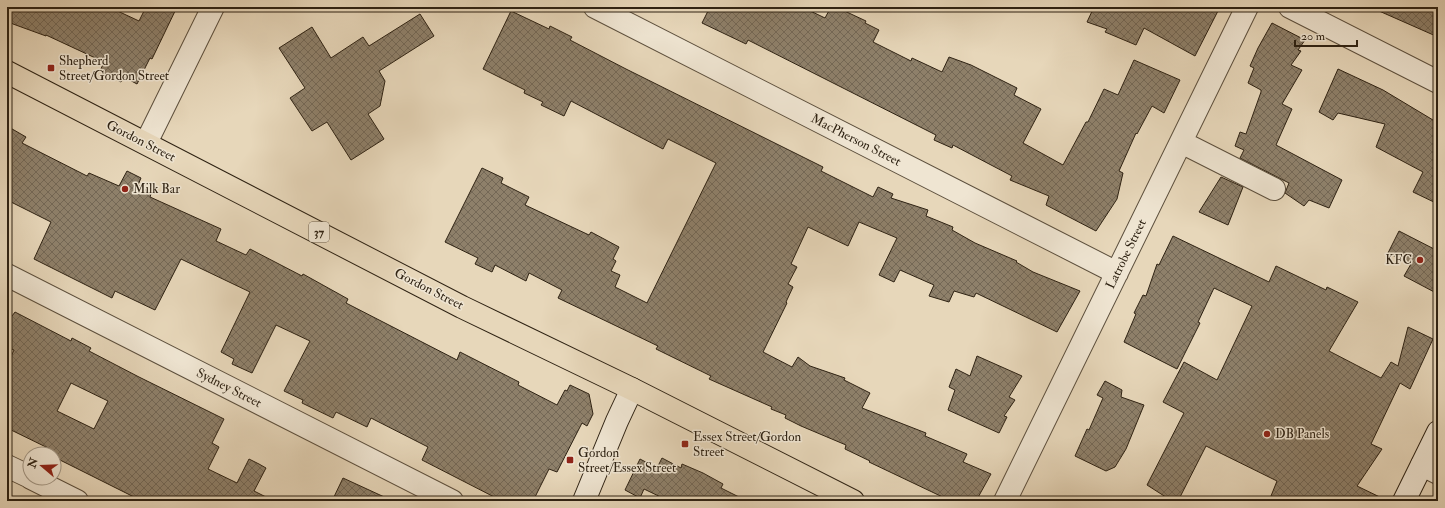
<svg xmlns="http://www.w3.org/2000/svg" width="1445" height="508" viewBox="0 0 1445 508" font-family="'IM FELL Double Pica',serif">
	<defs>
		<pattern id="building-cross-hatch" width="8" height="8" patternUnits="userSpaceOnUse"><rect width="8" height="8" fill="#8e806a"/><path d="M0 0l8 8M0 8l8-8" fill="none" stroke="#746856"/></pattern>
	</defs>
	<rect width="100%" height="100%" fill="#e7d7ba"/>
	<filter id="stains"><feTurbulence type="fractalNoise" baseFrequency=".005" numOctaves="4"/><feColorMatrix values="0 0 0 0 .2 0 0 0 0 .09 0 0 0 0 .02 0 0 0 .5 -.17"/></filter>
	<radialGradient id="worn" r=".72"><stop offset=".6" stop-color="#630" stop-opacity="0"/><stop offset="1" stop-color="#630" stop-opacity=".3"/></radialGradient>
	<path fill="url(#building-cross-hatch)" stroke="#2e2213" fill-rule="evenodd" d="M7,7H109L139,21L146,7H177L152,59L150,58L137,84L124,77L121,82L100,71L104,62L46,35V36L13,24L7,20Z
		M710,7H802L825,18L831,7H836L866,21L865,23L879,30L873,42L911,61L912,58L942,72L949,57L971,65L1017,88L1014,95L1041,109L1023,143L1063,165L1086,122H1088L1104,89L1118,95L1134,60L1180,80L1164,113L1152,106L1137,134L1136,133L1119,171L1123,173L1117,199L1096,231L1046,205L1049,196L1010,180L1012,176L953,145L952,148L934,140L936,135L748,40L746,44L702,23Z
		M1094,7H1220L1195,56L1144,28L1136,45L1105,32L1107,29L1087,22Z
		M1370,7H1438V37Z
		M511,11L549,29L550,26L572,37L570,40L626,69L823,167L821,171L873,197L878,187L893,194L891,198L928,210L926,216L953,227L952,230L975,243L1017,261L1016,262L1033,272L1080,291L1057,332L976,293L974,297L954,291L949,302L929,296L934,285L900,270L894,282L879,275L897,238L859,222L848,246L808,227L791,264L797,267L788,284L793,287L786,302L787,303L763,352L792,367L798,357L810,366L845,378L844,380L870,393L862,408L926,433L925,436L967,454L963,462L991,474L976,501H951L869,462L870,461L845,449L846,445L801,426L785,418L786,415L771,409L772,407L709,379L711,376L656,349L658,346L558,298L562,290L529,273L526,281L495,265L492,272L475,264L478,258L445,242L482,168L503,178L501,183L529,197L525,205L589,235L591,232L619,247L613,259L616,261L611,271L620,275L615,287L647,303L716,163L668,139L663,149L571,101L564,116L541,105L543,102L524,93L525,90L483,69Z
		M420,14L434,36L379,71L385,81L380,106L368,114L384,139L351,160L327,122L312,131L290,98L305,88L279,48L312,27L331,58L363,37L369,46Z
		M1272,23L1305,40L1298,50L1301,51L1291,65L1302,70L1282,104L1292,109L1276,145L1342,180L1329,208L1309,200L1304,206L1285,193L1289,183L1240,158L1244,150L1235,146L1240,132L1246,134L1261,92V90L1248,83L1254,68L1250,66L1258,48Z
		M1338,69L1383,90L1438,123V204L1413,192L1423,172L1376,147L1385,124L1338,113L1333,120L1319,112Z
		M7,126L26,137L22,143L87,176L89,173L119,186L127,171L141,178L138,185L152,191L150,197L221,229L216,241L246,255L250,249L302,276L303,274L348,299L346,303L457,360L460,352L519,382L518,385L557,405L565,390L567,391L570,385L589,394L593,414L587,426L582,423L557,472L549,469L533,501H502L422,460L428,447L371,418L367,427L336,412L333,418L302,403L303,400L284,391L310,341L276,325L252,373L232,364L234,359L221,352L250,292L181,259L155,310L115,291L112,298L34,259L51,222L7,200Z
		M1221,177L1243,187L1228,225L1199,212Z
		M1399,231L1438,251V294L1404,276L1411,264L1388,253Z
		M1173,236L1269,282L1276,266L1326,290L1327,287L1358,302L1329,351L1381,378L1391,362L1398,366L1408,327L1433,339L1410,389L1400,383L1371,444L1382,449L1357,486L1388,501H1269L1277,481L1206,446L1178,501H1172L1147,485L1184,413L1163,402L1184,362L1217,380L1252,306L1214,288L1198,322L1200,323L1177,369L1124,342L1136,314L1134,313L1143,295L1146,296L1157,264L1159,265Z
		M15,312L71,341L72,338L91,348L89,351L139,377L224,419L212,443L219,447L208,469L237,483L249,459L259,464L266,468L254,491L274,501H142L54,457V454L46,453L48,448L7,428V365L14,350L7,347V313L12,316ZM71,383L108,401L94,429L57,411Z
		M977,356L1022,376L1009,397L1015,400L1004,416L1007,417L999,433L948,410L955,390L949,387L956,369L970,376Z
		M1105,381L1122,390L1121,397L1144,405L1126,449L1115,467L1106,471L1075,456L1087,429L1089,430L1103,398L1097,395Z
		M662,458L681,468L682,464L703,473L723,484L721,488L747,501H669L644,489L640,498L625,490L640,459L657,468Z
		M343,478L393,501H332Z"/>
	<g fill="none" stroke-linecap="round" stroke-linejoin="round">
		<defs>
			<path id="street" d="M595,7L1117,273
				M1290,7L1438,82
				M1181,142L1274,189
				M146,143L213,7
				M7,275L452,501
				M1422,465L1438,473
				M7,466L30,477
				M31,478L77,501
				M1005,501L1247,7"/>
			<path id="secondary" d="M584,501L617,421L632,389
				M1404,501L1438,432"/>
			<path id="primary" d="M7,72L462,307L632,389L853,501"/>
		</defs>
		<use href="#street" stroke="#5c4f3d" stroke-width="24"/>
		<use href="#secondary" stroke="#2e2213" stroke-width="24"/>
		<use href="#primary" stroke="#2e2213" stroke-width="24"/>
		<use href="#street" stroke="#efe5d2" stroke-width="22"/>
		<use href="#secondary" stroke="#efe5d2" stroke-width="22"/>
		<use href="#primary" stroke="#e7d7ba" stroke-width="22"/>
	</g>
	<g fill="#8f2418" stroke="#efe5d2" stroke-width="1.5">
		<rect x="47" y="64" width="8" height="8" rx="2"/>
		<circle cx="125" cy="189" r="4"/>
		<circle cx="1420" cy="260" r="4"/>
		<circle cx="1267" cy="434" r="4"/>
		<rect x="681" y="440" width="8" height="8" rx="2"/>
		<rect x="566" y="456" width="8" height="8" rx="2"/>
	</g>
	<g text-anchor="middle" dominant-baseline="central" stroke-width="3" stroke-linejoin="round" paint-order="stroke">
		<rect fill="#efe5d2" stroke="#685c4c" stroke-width="1" x="309" y="222" width="20" height="20" rx="3"/>
		<g font-size="12" font-weight="bold" fill="#2e2213">
			<text x="319" y="232">37</text>
		</g>
		<g font-size="13" fill="#2e2213" stroke="#efe5d2" text-anchor="start">
			<text x="59" y="61">Shepherd<tspan x="59" dy="15">Street/Gordon Street</tspan></text>
			<text x="133" y="189">Milk Bar</text>
			<text x="1412" y="260" text-anchor="end">KFC</text>
			<text x="1275" y="434">DB Panels</text>
			<text x="693" y="437">Essex Street/Gordon<tspan x="693" dy="15">Street</tspan></text>
			<text x="578" y="453">Gordon<tspan x="578" dy="15">Street/Essex Street</tspan></text>
		</g>
		<g font-size="13" fill="#2e2213" stroke="#efe5d2">
			<text transform="translate(856 140) rotate(27)">MacPherson Street</text>
			<text transform="translate(141 141) rotate(27)">Gordon Street</text>
			<text transform="translate(1126 254) rotate(-64)">Latrobe Street</text>
			<text transform="translate(429 289) rotate(27)">Gordon Street</text>
			<text transform="translate(229 388) rotate(27)">Sydney Street</text>
		</g>
	</g>
	<rect width="1445" height="508" fill="none" stroke="#e7d7ba" stroke-width="24"/>
	<rect x="8" y="8" width="1429" height="492" fill="none" stroke="#2e2213" stroke-width="2"/>
	<rect x="12" y="12" width="1421" height="484" fill="none" stroke="#2e2213"/>
	<g transform="translate(42 466) rotate(289)"><circle r="19" fill="#efe5d2" stroke="#a29786"/>
	<path d="M0-3L7 15L0 10L-7 15Z" fill="#8f2418"/>
	<text y="-6" font-size="11" font-weight="bold" text-anchor="middle" fill="#2e2213">N</text>
	</g>
	<path d="M1295 40v6h62v-6" fill="none" stroke="#2e2213" stroke-width="2"/>
	<text x="1301" y="40" font-size="12" fill="#2e2213" stroke="#efe5d2" stroke-width="3" paint-order="stroke">20 m</text>
	<rect width="100%" height="100%" filter="url(#stains)"/>
	<rect width="100%" height="100%" fill="url(#worn)"/>
</svg>
